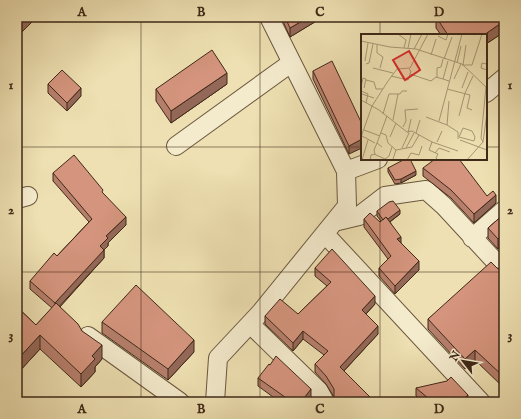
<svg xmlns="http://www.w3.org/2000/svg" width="521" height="419" viewBox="0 0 521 419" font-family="'IM FELL English',serif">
	<rect width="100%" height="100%" fill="#eee0b2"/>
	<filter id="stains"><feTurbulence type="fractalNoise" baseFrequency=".005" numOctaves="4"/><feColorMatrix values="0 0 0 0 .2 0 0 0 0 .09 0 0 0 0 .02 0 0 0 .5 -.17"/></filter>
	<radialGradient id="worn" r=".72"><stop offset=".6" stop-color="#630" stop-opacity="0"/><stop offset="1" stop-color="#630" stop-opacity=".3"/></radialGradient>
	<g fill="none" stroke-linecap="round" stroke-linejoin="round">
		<defs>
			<path id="street" d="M486,93L504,78
				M176,146L291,63
				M346,171L378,159
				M17,199L28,196
				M334,222L359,216L385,196L426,190L444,206L504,271
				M325,234L481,402
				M472,238L504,210
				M250,324L319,391L325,402
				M88,336L180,402
				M215,402L218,358L261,312L347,206L346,171L269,17"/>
		</defs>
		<use href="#street" stroke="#6b573e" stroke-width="20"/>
		<use href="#street" stroke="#f4ebcd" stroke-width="18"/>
	</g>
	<path fill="#b67f6c" stroke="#3f2918" d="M281,17H323L290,37Z
		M436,17H504V32L486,44V35H441L436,28Z
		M313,71L362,124L349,154L313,79Z
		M48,84L81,96L67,111L48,93Z
		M227,84L171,123L156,101V89Z
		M388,168L416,175L401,183L395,184L388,172Z
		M423,168L487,196L496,203L474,223L451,198L423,176Z
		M53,173L103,193L126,225L108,243V246L104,250V258L60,307L82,331L102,359L95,367V372L81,387L40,349L17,374V307L36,325L52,308L30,289V281L57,256L89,222L53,181Z
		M377,211L400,214L390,222L401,243L419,270L395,294L379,276V268L388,259L364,227V219L380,222L381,221L377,216Z
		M504,214V243L498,249L488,238V228Z
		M315,268L375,304L366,314L378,334L344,371L374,402H334V397L326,384L315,372V364L324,355L303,339L293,351L265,324V316L298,314L327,286L315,276Z
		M497,268L504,272V388L475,360L465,369L428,329V319Z
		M102,322L194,352L168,380L102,333Z
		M258,378L311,397L307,402H280L258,386Z
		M416,388L468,402H423L416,396Z"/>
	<path fill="#946858" stroke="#3f2918" d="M23,17H37L17,37V23Z
		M309,17H323L290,37V28Z
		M504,21V32L486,44V35H484Z
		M227,73V84L171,123V111Z
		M81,88V96L67,111V103Z
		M362,139V148L349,154V146Z
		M416,171V175L401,183V179Z
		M496,195V203L474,223V214Z
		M400,210V214L384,226V221Z
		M126,217V225L108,243V246L104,250V258L55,311V303L100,246L106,236Z
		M504,233V243L498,249V239Z
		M401,237V245L397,239Z
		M419,261V270L395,294V286Z
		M375,296V304L362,318V310Z
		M378,326V334L340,375V367Z
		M303,331V339L293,351V343Z
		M40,335V349L17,374V360Z
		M194,340V352L168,380V369Z
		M102,345V359L95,367V372L81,387V374L92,356Z
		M475,350V360L465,369V359Z
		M311,389V397L307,402H301Z
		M468,395V402H461V401Z"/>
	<path fill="#d4947d" stroke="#3f2918" d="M17,17H23L17,23Z
		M285,17H309L290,28Z
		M436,17H504V21L484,35H448Z
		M212,50L227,73L171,111L156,89Z
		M332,61L362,124V139L349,146L313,71Z
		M62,70L81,88L67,103L48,84Z
		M74,155L103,190L102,192L126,217L106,236L108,238L100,246L104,250L55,303L30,281L54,253L57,256L92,219L53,173Z
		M405,159H410L416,171L401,179L395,180L388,168Z
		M435,159H459L487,196L493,191L496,195L474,214L451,190L423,168Z
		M393,201L400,210L388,219L386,217L383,220L377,211L389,202Z
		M370,213L380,222L386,217L401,237L397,239L419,261L395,286L379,268L391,256L364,219Z
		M504,214V233L498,239L488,228Z
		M332,249L375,296L362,310L378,326L340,367L374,401L373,402H337L334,399V389L326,376L315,364L328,351L303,331L293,343L265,316L280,299L298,314L331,282L315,268Z
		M491,262L497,268L504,272V377L475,350L465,359L428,319Z
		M136,285L194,340L168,369L102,322Z
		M56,303L78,324L82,331L102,345L92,356L95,359L81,374L40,335L17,360V307L36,325Z
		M276,356L311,389L301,402H292L258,378L269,364L270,365Z
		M451,377L468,395L461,401L462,402H428V398L416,388L447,381Z
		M83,400L86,402H81Z"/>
	<path fill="none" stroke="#3f2918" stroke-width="1" stroke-opacity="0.55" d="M141,17V402M260,17V402M380,17V35M17,147H362M486,147H504M380,159V402M17,272H504"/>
	<g transform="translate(361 34)">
		<rect width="126" height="126" fill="#eee0b2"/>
		<path fill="none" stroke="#a89774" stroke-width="1" d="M37,0L45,6L43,14M77,2L85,6L87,0M0,7L29,13L55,15L101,30L125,53L120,104L122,108M16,11V19L22,23L19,34M47,14L50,0M53,15L61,0M70,21L75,5M83,25L91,3M4,27L7,9M87,27L82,45L88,47M96,29L100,12M5,30L8,29L12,10M126,30L121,29L120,34L126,36M101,31H111L121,0M102,31L105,11M12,34L32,39M49,40L70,47L75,43L82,45M30,42L47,46L50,37L48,35M76,43V34L80,33L82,25M93,45L100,30M5,46L13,48L15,55H22M0,53L2,44L5,45L3,54M101,54L107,38M86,55L109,61L106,74L111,76M0,57L7,60L5,69M104,59L112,42M1,60L13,64M0,66L18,76L46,98L51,97L71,108L68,116L77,120L75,124L77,126M88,67L86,91L97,98V105M22,80L28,60H39L41,57H46M98,82L104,59M65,83L86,91M32,86L37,60M78,87L101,0M42,93L45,87L44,76L57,75M102,94L111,97L114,103L113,107L98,103ZM3,96L19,102M20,99L25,101L27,109L35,116L32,125M47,99L50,85M55,99L59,86M1,102L14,109M0,103L11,72L27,47L36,35L49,34L67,0M29,103L35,89M99,106L126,116M71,108L97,117M76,108L81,97M16,109L26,82M41,114L48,99M45,114L53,99M35,116L51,113L58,101M74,119L78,114L89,118M13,120L24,125L28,122L31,113M1,126L7,106M9,126L10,121L14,120L13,116L16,109L21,113M46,126L50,119L58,121L61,112M106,126L122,108L126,79"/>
		<path fill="#d62828" fill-opacity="0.15" stroke="#d62828" stroke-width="2" d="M48,17L59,36L44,46L32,26Z"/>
		<rect width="126" height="126" fill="none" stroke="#3f2918" stroke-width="2"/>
	</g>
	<rect width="521" height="419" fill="none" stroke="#eee0b2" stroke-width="44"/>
	<g transform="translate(463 361) rotate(301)" stroke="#f4ebcd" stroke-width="3" paint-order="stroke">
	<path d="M0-3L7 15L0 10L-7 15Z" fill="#3f2918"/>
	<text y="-6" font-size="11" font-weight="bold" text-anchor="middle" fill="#3f2918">N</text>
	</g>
	<rect x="22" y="22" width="477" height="375" fill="none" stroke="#3f2918" stroke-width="1.5"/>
	<g font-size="13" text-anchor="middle" font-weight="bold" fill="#3f2918">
		<text x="82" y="16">A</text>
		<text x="201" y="16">B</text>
		<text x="320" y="16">C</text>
		<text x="439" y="16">D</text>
		<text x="11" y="89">1</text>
		<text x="510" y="89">1</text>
		<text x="11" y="214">2</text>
		<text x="510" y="214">2</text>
		<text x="11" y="339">3</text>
		<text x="510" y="339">3</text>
		<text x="82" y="413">A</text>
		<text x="201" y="413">B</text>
		<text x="320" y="413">C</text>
		<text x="439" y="413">D</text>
	</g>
	<rect width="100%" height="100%" filter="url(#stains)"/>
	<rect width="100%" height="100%" fill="url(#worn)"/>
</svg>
